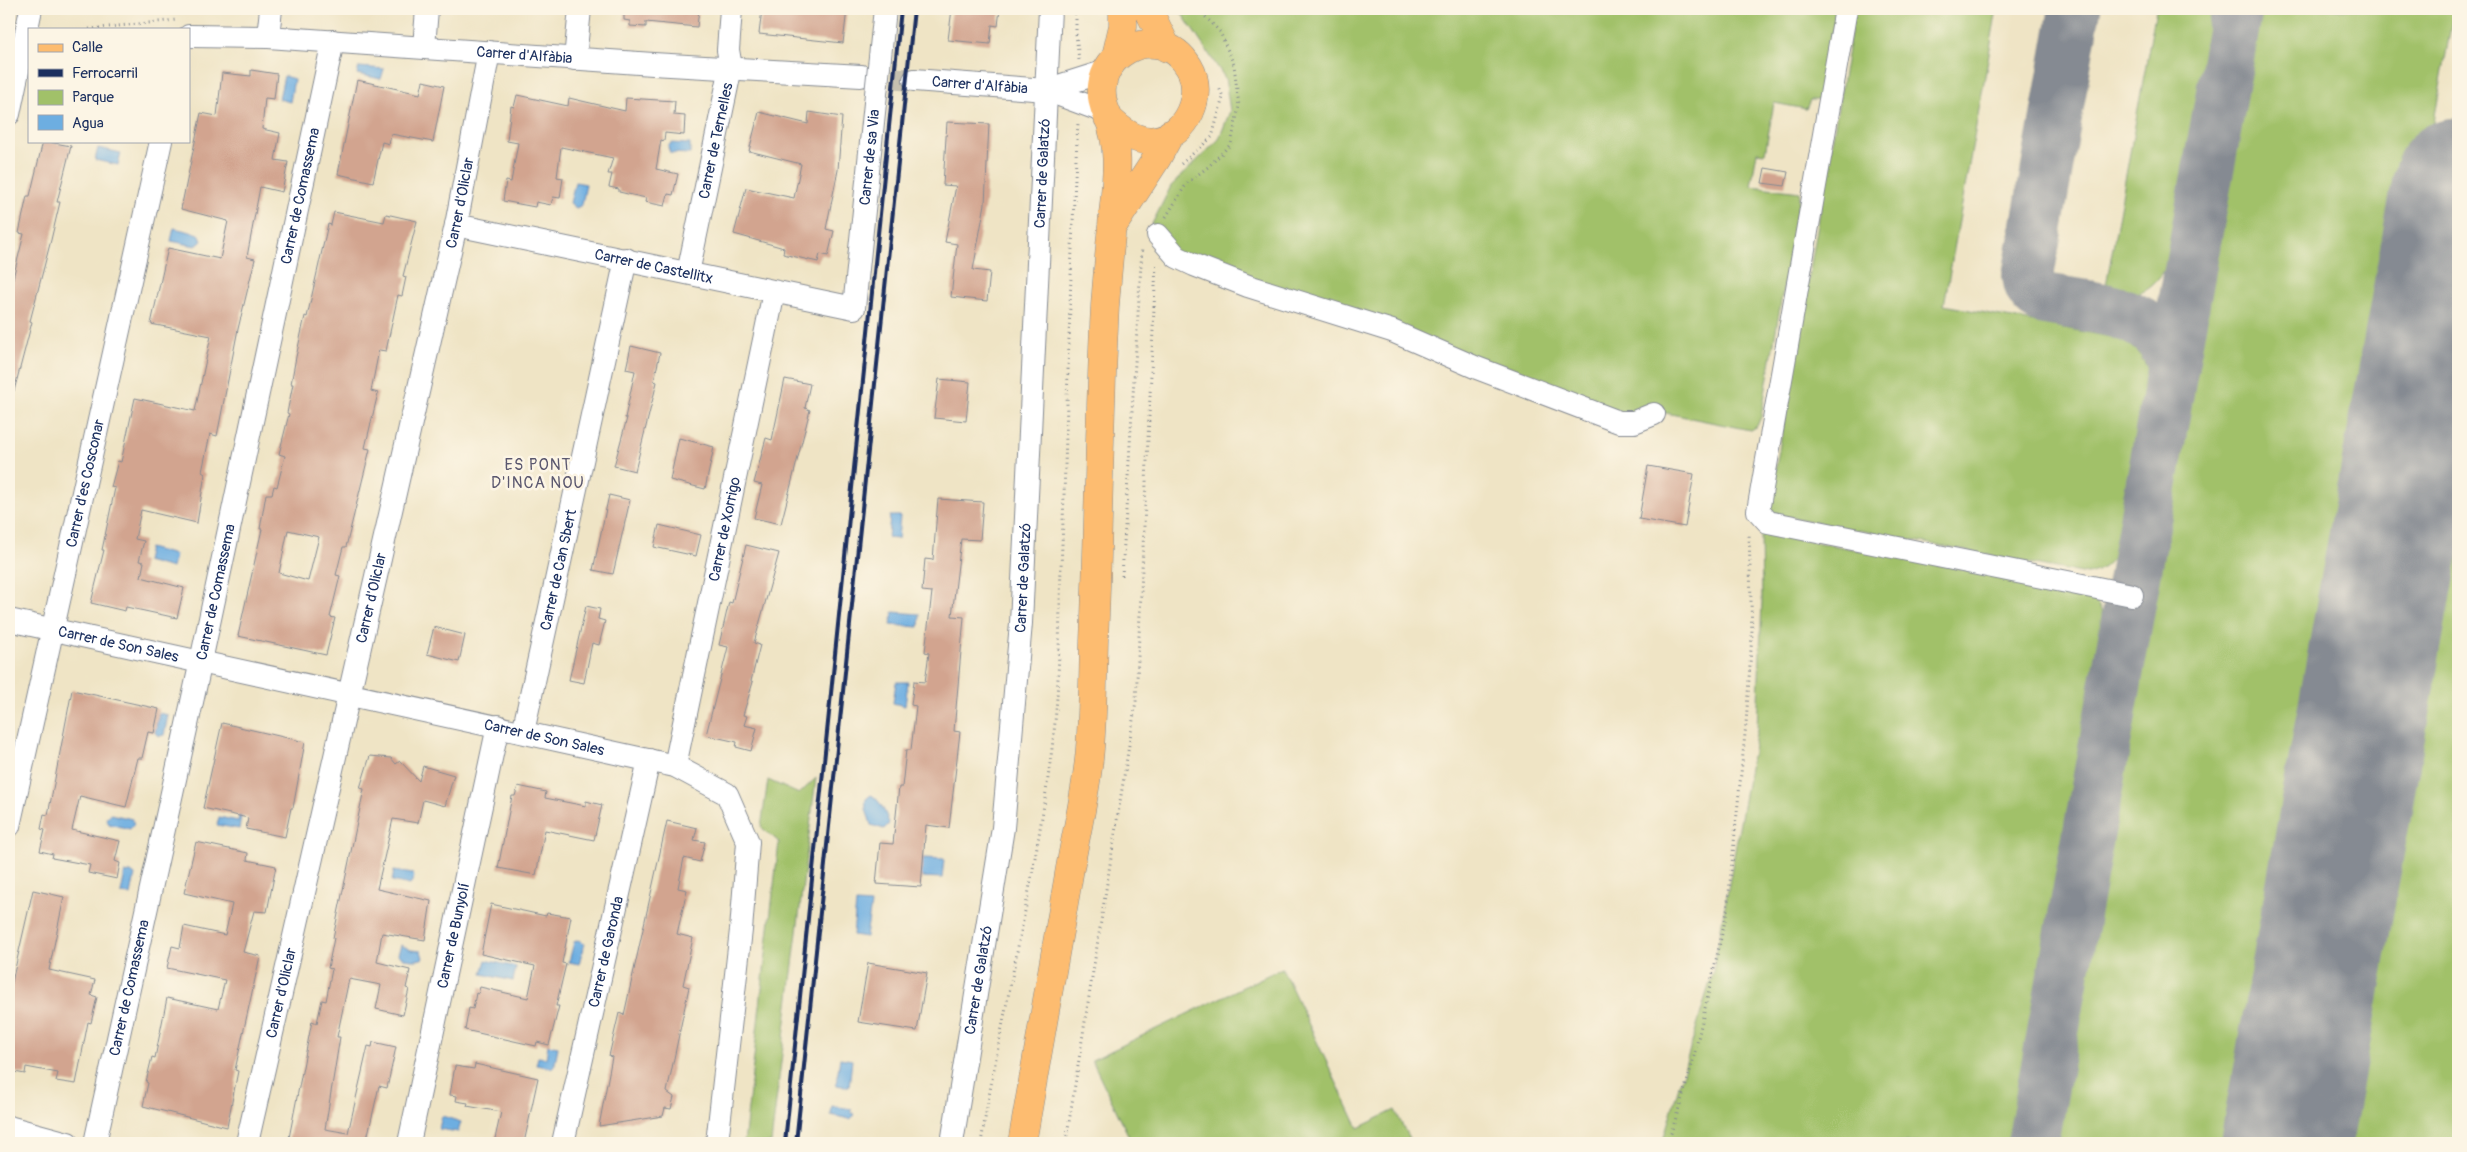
<svg xmlns="http://www.w3.org/2000/svg" width="2467" height="1152" viewBox="0 0 2467 1152" font-family="Pangolin,sans-serif">
	<rect width="100%" height="100%" fill="#fcf5e5"/>
	<filter id="ink" filterUnits="userSpaceOnUse"><feTurbulence type="fractalNoise" baseFrequency=".02" numOctaves="2"/><feDisplacementMap in="SourceGraphic" scale="10" xChannelSelector="R" yChannelSelector="G"/><feConvolveMatrix kernelMatrix="1 2 1 2 8 2 1 2 1" color-interpolation-filters="sRGB"/></filter>
	<filter id="wash" filterUnits="userSpaceOnUse"><feTurbulence type="fractalNoise" baseFrequency=".0096" numOctaves="4" result="noise"/><feDisplacementMap in="SourceGraphic" scale="20" xChannelSelector="R" yChannelSelector="G"/><feGaussianBlur stdDeviation="1.12" result="paint"/><feColorMatrix in="noise" values="0 0 0 0 0 0 0 0 0 0 0 0 0 0 0 0 0 1.4 0 .05"/><feComposite in="paint" operator="in"/></filter>
	<g filter="url(#wash)">
		<rect width="100%" height="100%" fill="#efe4c5"/>
		<path fill="#a1c169" stroke="#5e7864" d="M1181,9H1837L1820,100H1810L1806,109L1774,103L1765,153L1757,152L1751,186L1800,192L1761,417L1757,426L1750,430L1646,409L1619,418L1177,257L1152,224L1171,186L1219,139L1230,111L1225,78L1182,14Z
			M1855,9H1997L1944,305L2116,338C2136,347 2143,356 2151,377L2119,550C2110,562 2103,571 2087,574L1779,515L1769,508Z
			M2156,9H2216L2171,261C2150,292 2142,298 2105,291Z
			M2249,9H2454L2252,1143H2047Z
			M2458,379V1143H2322Z
			M1761,532L2080,591C2100,602 2101,607 2106,628L2013,1143H1662L1713,972L1757,729L1762,601Z
			M816,778L771,1143H744L779,842L761,827L768,780L799,794Z
			M1282,968L1358,1128L1395,1110L1411,1143H1132L1092,1060Z"/>
		<path fill="#6daee1" stroke="#446ea0" d="M359,67L384,69L381,79L357,74Z
			M284,76L294,79L290,102L279,99Z
			M671,143L690,144V154L670,153L668,147Z
			M98,148L121,153L118,165L95,160Z
			M575,182L586,184L582,205L576,208L570,203Z
			M174,228L199,234L202,241L196,246L171,241Z
			M890,516H900L898,539L888,538Z
			M149,548L175,555L172,568L146,561Z
			M893,612L920,614L919,627L891,625Z
			M896,682H908L905,706L893,703Z
			M159,713L168,715L164,735L160,736L155,733Z
			M871,795C879,798 887,815 889,824L884,829L871,825C869,815 864,810 866,799Z
			M111,814L132,819L134,824L130,829L109,824L106,818Z
			M239,816L241,817L239,829L217,825L219,817L238,821Z
			M923,858L944,859L942,878L921,877Z
			M394,871L413,874L414,877L410,885L392,881Z
			M131,872L135,875L131,895L121,893L125,873Z
			M856,903L871,904L866,937L853,935Z
			M579,940L584,944L579,964L569,962L574,942Z
			M401,945L411,950L421,951L423,958C416,962 404,960 398,954Z
			M486,960L516,967L513,981L482,974Z
			M548,1045L558,1047L554,1068L536,1065L538,1057L546,1058Z
			M840,1058L852,1060L849,1087L836,1085Z
			M832,1106L852,1109L851,1112L855,1115L850,1119L831,1115Z
			M442,1116L461,1122L458,1132L439,1129Z"/>
		<g fill="none" stroke-linecap="round" stroke-linejoin="round">
			<path stroke="#858a92" stroke-width="52" d="M2075,9L2028,276C2030,288 2033,295 2045,299C2092,308 2159,308 2173,364
				M2033,1143L2237,9"/>
			<path stroke="#858a92" stroke-width="131" d="M2286,1143L2458,183"/>
		</g>
		<g id="blocks">
			<path fill="#d2a48f" fill-rule="evenodd" d="M624,9H699L697,27L646,22V27L630,26V21L624,20Z
				M762,9H847L843,43L759,34Z
				M952,9H1000L998,26L992,25L990,44L948,40Z
				M251,70L277,74L274,99L265,98L262,129L280,133L275,160L288,162L282,192L260,187L247,257L255,259L238,329L217,436L210,434L202,472L205,474L197,523L141,510L135,539L144,541L139,561L144,562L141,577L184,588L177,618L126,607L125,611L91,603L104,550H102L115,488L111,487L118,461L121,462L135,398L195,411L211,336L151,324L168,248L220,259L228,221L181,209L201,113L217,116L222,73L251,76Z
				M357,80L420,94L423,81L444,86L433,142L391,134L389,144L382,142L373,182L338,174Z
				M517,95L568,106L569,98L625,111L626,98L675,101L674,115L685,116L684,135L665,133L664,141L661,140L656,169L678,174L673,195L668,194L665,206L645,202L646,198L619,192V189L609,187L612,174H608L613,158L561,147L557,177L563,178L560,198L553,197L551,205L536,202L535,207L503,201L506,181L511,182L518,143L507,141L511,106L514,107Z
				M759,112L808,124L809,112L842,117L838,170L826,229L834,231L828,256L820,254L818,262L783,254L784,248L734,234L746,188L794,198L801,164L749,151Z
				M947,122L989,124L985,204L973,270L990,272L987,301L951,297L957,244L945,242L956,186L943,185Z
				M43,141L71,146L57,202H60L51,240L30,321L32,322L14,391L9,390V294L24,234L19,233L27,196H30Z
				M1765,168L1788,172L1785,186L1762,183Z
				M334,212L384,222L386,214L417,221L403,276L406,277L402,296L398,295L386,351L379,350L371,391L378,393L365,448L370,449L346,547H343L336,575L340,576L330,617L335,618L326,655L238,636L262,529H260L266,494H272L274,486L277,487L285,456L279,454L289,414L287,413L293,384H291L296,357L305,316L307,317L328,224L331,225ZM288,530L319,537L308,581L279,573Z
				M631,346L660,353L654,381L657,382L635,471L614,466L627,418H625L635,371L626,369Z
				M785,379L810,384L805,408L810,410L781,524L754,518L762,485L754,483L766,438L772,440Z
				M939,379L970,382L966,421L934,418Z
				M679,438L714,447L705,489L670,480Z
				M1648,466L1694,474L1685,527L1639,519Z
				M609,495L630,500L613,574L593,570Z
				M938,499L983,502L980,540L961,539L952,616L964,617L954,731L960,732L949,828L926,825L921,887L876,884L880,843L893,844L899,787H902L906,750H911L916,706L911,705L914,681L925,682L929,653L925,652L932,592L922,591L925,559L933,560Z
				M659,525L701,535L696,556L654,547Z
				M746,545L779,553L754,643L760,645L751,681L753,682L743,715L747,716L744,725L757,728L751,751L736,747L737,742L706,735L728,647L719,645L729,602L732,603Z
				M586,606L600,609L598,619L605,621L599,645L592,643L584,683L569,680Z
				M434,627L465,635L459,662L427,654Z
				M72,690L159,709L154,733L148,732L142,758H138L126,807L80,796L72,830L120,841L115,861L120,863L117,879L88,873L90,865L52,858L53,854L40,851L45,830L41,829L44,814L48,815Z
				M222,723L305,742L293,808H291L285,837L246,829L248,818L203,808Z
				M370,756L391,758L396,764L400,761L419,781L423,766L454,775L445,806L423,800L418,823L393,819L377,889L431,901L425,940L382,933L377,962L410,970L406,988L409,989L403,1015L376,1009L381,985L349,979L337,1037H340L325,1129L348,1133L368,1046L372,1047L373,1042L396,1047L387,1088L379,1086L366,1143H288L312,1021L317,1023L322,1000L326,1001L332,969L328,968L334,938H333L364,789L360,788Z
				M518,786L546,792L545,798L586,806V801L602,805L594,840L545,830L536,875L498,868L512,796H515Z
				M667,821L697,828L694,840L705,842L700,862L684,858L678,888L687,890L677,934L693,938L683,985L689,987L667,1092L674,1097L671,1109L665,1108L663,1116L599,1126L612,1057L609,1056L619,1013L624,1015Z
				M196,842L248,853L247,860L276,866L267,912L254,911L243,952L260,956L235,1070L238,1071L227,1127L143,1106L148,1083L146,1082L152,1057L155,1058L167,998L218,1009L225,980L167,968L172,946L180,948L184,926L225,935L232,904L184,893Z
				M33,890L64,897L49,970L95,980L91,995L97,997L91,1023L88,1022L76,1084L56,1081L58,1073L26,1067L25,1074L9,1071V995Z
				M491,904L546,916L547,913L571,917L562,963L566,964L556,1006H559L549,1045L537,1042L536,1046L465,1030L469,1008L473,1009L476,993L478,994L480,987L528,998L535,966L481,954Z
				M868,963L927,973L917,1031L858,1022Z
				M475,1064L538,1078L524,1143H494L501,1112L467,1106L468,1103L456,1101L457,1096L450,1095L455,1066L474,1069Z"/>
		</g>
	</g>
	<g filter="url(#ink)">
		<use href="#blocks" fill-opacity="0" stroke="#858a92" stroke-width="1"/>
		<g fill="none" stroke-linecap="round" stroke-linejoin="round">
			<path stroke="#c5c0b0" stroke-width="22" stroke-dasharray="22 11" stroke-linecap="butt" d="M861,76L914,80"/>
			<defs>
				<g id="minor">
					<path d="M1846,9L1758,511L1768,522L2132,595"/>
					<path id="s1" d="M189,36L268,37L653,64L861,76"/>
					<path d="M268,37L271,9"/>
					<path d="M424,47L427,9"/>
					<path d="M880,57L885,9"/>
					<path d="M575,59L580,9"/>
					<path id="s2" d="M914,80L1046,90L1105,112"/>
					<path d="M1046,90L1106,71"/>
					<path d="M9,114L31,9"/>
					<path id="s3" d="M456,225L854,308L875,103"/>
					<path d="M1158,235L1177,257L1194,265L1248,286L1392,331L1477,368L1619,422H1634L1654,414"/>
					<path id="s4" d="M688,273L731,67L728,50L731,9"/>
					<path id="s5" d="M9,620L675,766L727,794L748,842L741,930L717,1143"/>
					<path id="s6" d="M523,732L626,259"/>
					<path id="s7" d="M675,766L774,292"/>
					<path id="s8" d="M9,826L161,141"/>
					<path d="M9,1127L68,1143"/>
					<path id="s9" d="M95,1143L201,661L333,41"/>
					<path id="s10" d="M247,1143L456,225L489,52"/>
					<path id="s11" d="M409,1143L498,726"/>
					<path id="s12" d="M563,1143L649,760"/>
					<path id="s13" d="M952,1143L1003,828L1021,623L1050,9"/>
				</g>
				<path id="major" d="M1148,9L1167,48
					M1116,56L1123,26V9
					M1114,224L1157,158L1170,134
					M1022,1143C1037,1055 1052,967 1068,880C1075,836 1087,792 1090,748C1093,712 1093,676 1094,641C1099,529 1099,417 1105,306C1107,280 1109,253 1112,226C1115,188 1123,150 1107,114C1081,57 1159,16 1189,67C1205,94 1187,136 1155,140C1137,143 1120,130 1108,118"/>
			</defs>
			<use href="#minor" stroke="#858a92" stroke-width="24"/>
			<use href="#major" stroke="#858a92" stroke-width="29"/>
			<path stroke="#858a92" stroke-width="3" stroke-dasharray="1 4" stroke-linecap="butt" d="M1076,9V34L1079,60
				M89,29L177,20
				M1181,164L1212,137L1223,97L1219,87
				M1166,217L1187,183L1208,167L1231,144L1239,106L1234,65L1220,32L1198,9
				M1122,576L1142,248
				M1066,1141L1136,701L1156,264
				M981,1143C1003,1006 1038,870 1054,732C1060,677 1059,621 1061,567C1068,419 1069,271 1078,123
				M1668,1143L1691,1069L1727,912L1746,724L1752,634L1749,533"/>
			<use href="#minor" stroke="#fff" stroke-width="22"/>
			<use href="#major" stroke="#fdbc6f" stroke-width="28"/>
			<path stroke="#1b2f5e" stroke-width="4" d="M785,1143L901,9
				M796,1143L914,9"/>
			<defs>
				<path id="minor-bridge" d="M875,103L880,57"/>
			</defs>
			<use href="#minor-bridge" stroke="#858a92" stroke-width="24" stroke-linecap="butt"/>
			<use href="#minor-bridge" stroke="#fff" stroke-width="22"/>
		</g>
	</g>
	<g text-anchor="middle" dominant-baseline="central" stroke-width="5" stroke-linejoin="round" paint-order="stroke">
		<g font-size="15" fill="#1b2f5e" stroke="#fcf5e5">
			<text stroke="none"><textPath href="#s1" startOffset="336">Carrer d'Alfàbia</textPath></text>
			<text stroke="none"><textPath href="#s2" startOffset="66">Carrer d'Alfàbia</textPath></text>
			<text stroke="none"><textPath href="#s4" startOffset="135">Carrer de Ternelles</textPath></text>
			<text stroke="none"><textPath href="#s3" startOffset="558">Carrer de sa Via</textPath></text>
			<text stroke="none"><textPath href="#s13" startOffset="975">Carrer de Galatzó</textPath></text>
			<text stroke="none"><textPath href="#s9" startOffset="969">Carrer de Comassema</textPath></text>
			<text stroke="none"><textPath href="#s10" startOffset="964">Carrer d'Oliclar</textPath></text>
			<text stroke="none"><textPath href="#s3" startOffset="202">Carrer de Castellitx</textPath></text>
			<text stroke="none"><textPath href="#s8" startOffset="351">Carrer d'es Cosconar</textPath></text>
			<text stroke="none"><textPath href="#s7" startOffset="242">Carrer de Xorrigo</textPath></text>
			<text stroke="none"><textPath href="#s6" startOffset="166">Carrer de Can Sbert</textPath></text>
			<text stroke="none"><textPath href="#s13" startOffset="570">Carrer de Galatzó</textPath></text>
			<text stroke="none"><textPath href="#s9" startOffset="564">Carrer de Comassema</textPath></text>
			<text stroke="none"><textPath href="#s10" startOffset="559">Carrer d'Oliclar</textPath></text>
			<text stroke="none"><textPath href="#s5" startOffset="112">Carrer de Son Sales</textPath></text>
			<text stroke="none"><textPath href="#s5" startOffset="548">Carrer de Son Sales</textPath></text>
			<text stroke="none"><textPath href="#s11" startOffset="212">Carrer de Bunyolí</textPath></text>
			<text stroke="none"><textPath href="#s12" startOffset="196">Carrer de Garonda</textPath></text>
			<text stroke="none"><textPath href="#s13" startOffset="165">Carrer de Galatzó</textPath></text>
			<text stroke="none"><textPath href="#s9" startOffset="159">Carrer de Comassema</textPath></text>
			<text stroke="none"><textPath href="#s10" startOffset="154">Carrer d'Oliclar</textPath></text>
		</g>
		<g font-size="16" letter-spacing="1" fill="#5b586f" stroke="#fcf5e5">
			<text x="538" y="465">ES PONT<tspan x="538" dy="18">D'INCA NOU</tspan></text>
		</g>
	</g>
	<rect width="2467" height="1152" fill="none" stroke="#fcf5e5" stroke-width="30"/>
	<rect x="28" y="28" width="162" height="115" fill="#fcf5e5" stroke="#a2a6af"/>
	<rect x="38" y="44" width="25" height="8" fill="#fdbc6f" stroke="#a2a6af"/>
	<text x="72" y="52" font-size="15" fill="#1b2f5e">Calle</text>
	<rect x="38" y="69" width="25" height="8" fill="#1b2f5e" stroke="#a2a6af"/>
	<text x="72" y="78" font-size="15" fill="#1b2f5e">Ferrocarril</text>
	<rect x="38" y="90" width="25" height="15" fill="#a1c169" stroke="#a2a6af"/>
	<text x="72" y="102" font-size="15" fill="#1b2f5e">Parque</text>
	<rect x="38" y="115" width="25" height="15" fill="#6daee1" stroke="#a2a6af"/>
	<text x="72" y="128" font-size="15" fill="#1b2f5e">Agua</text>
</svg>
